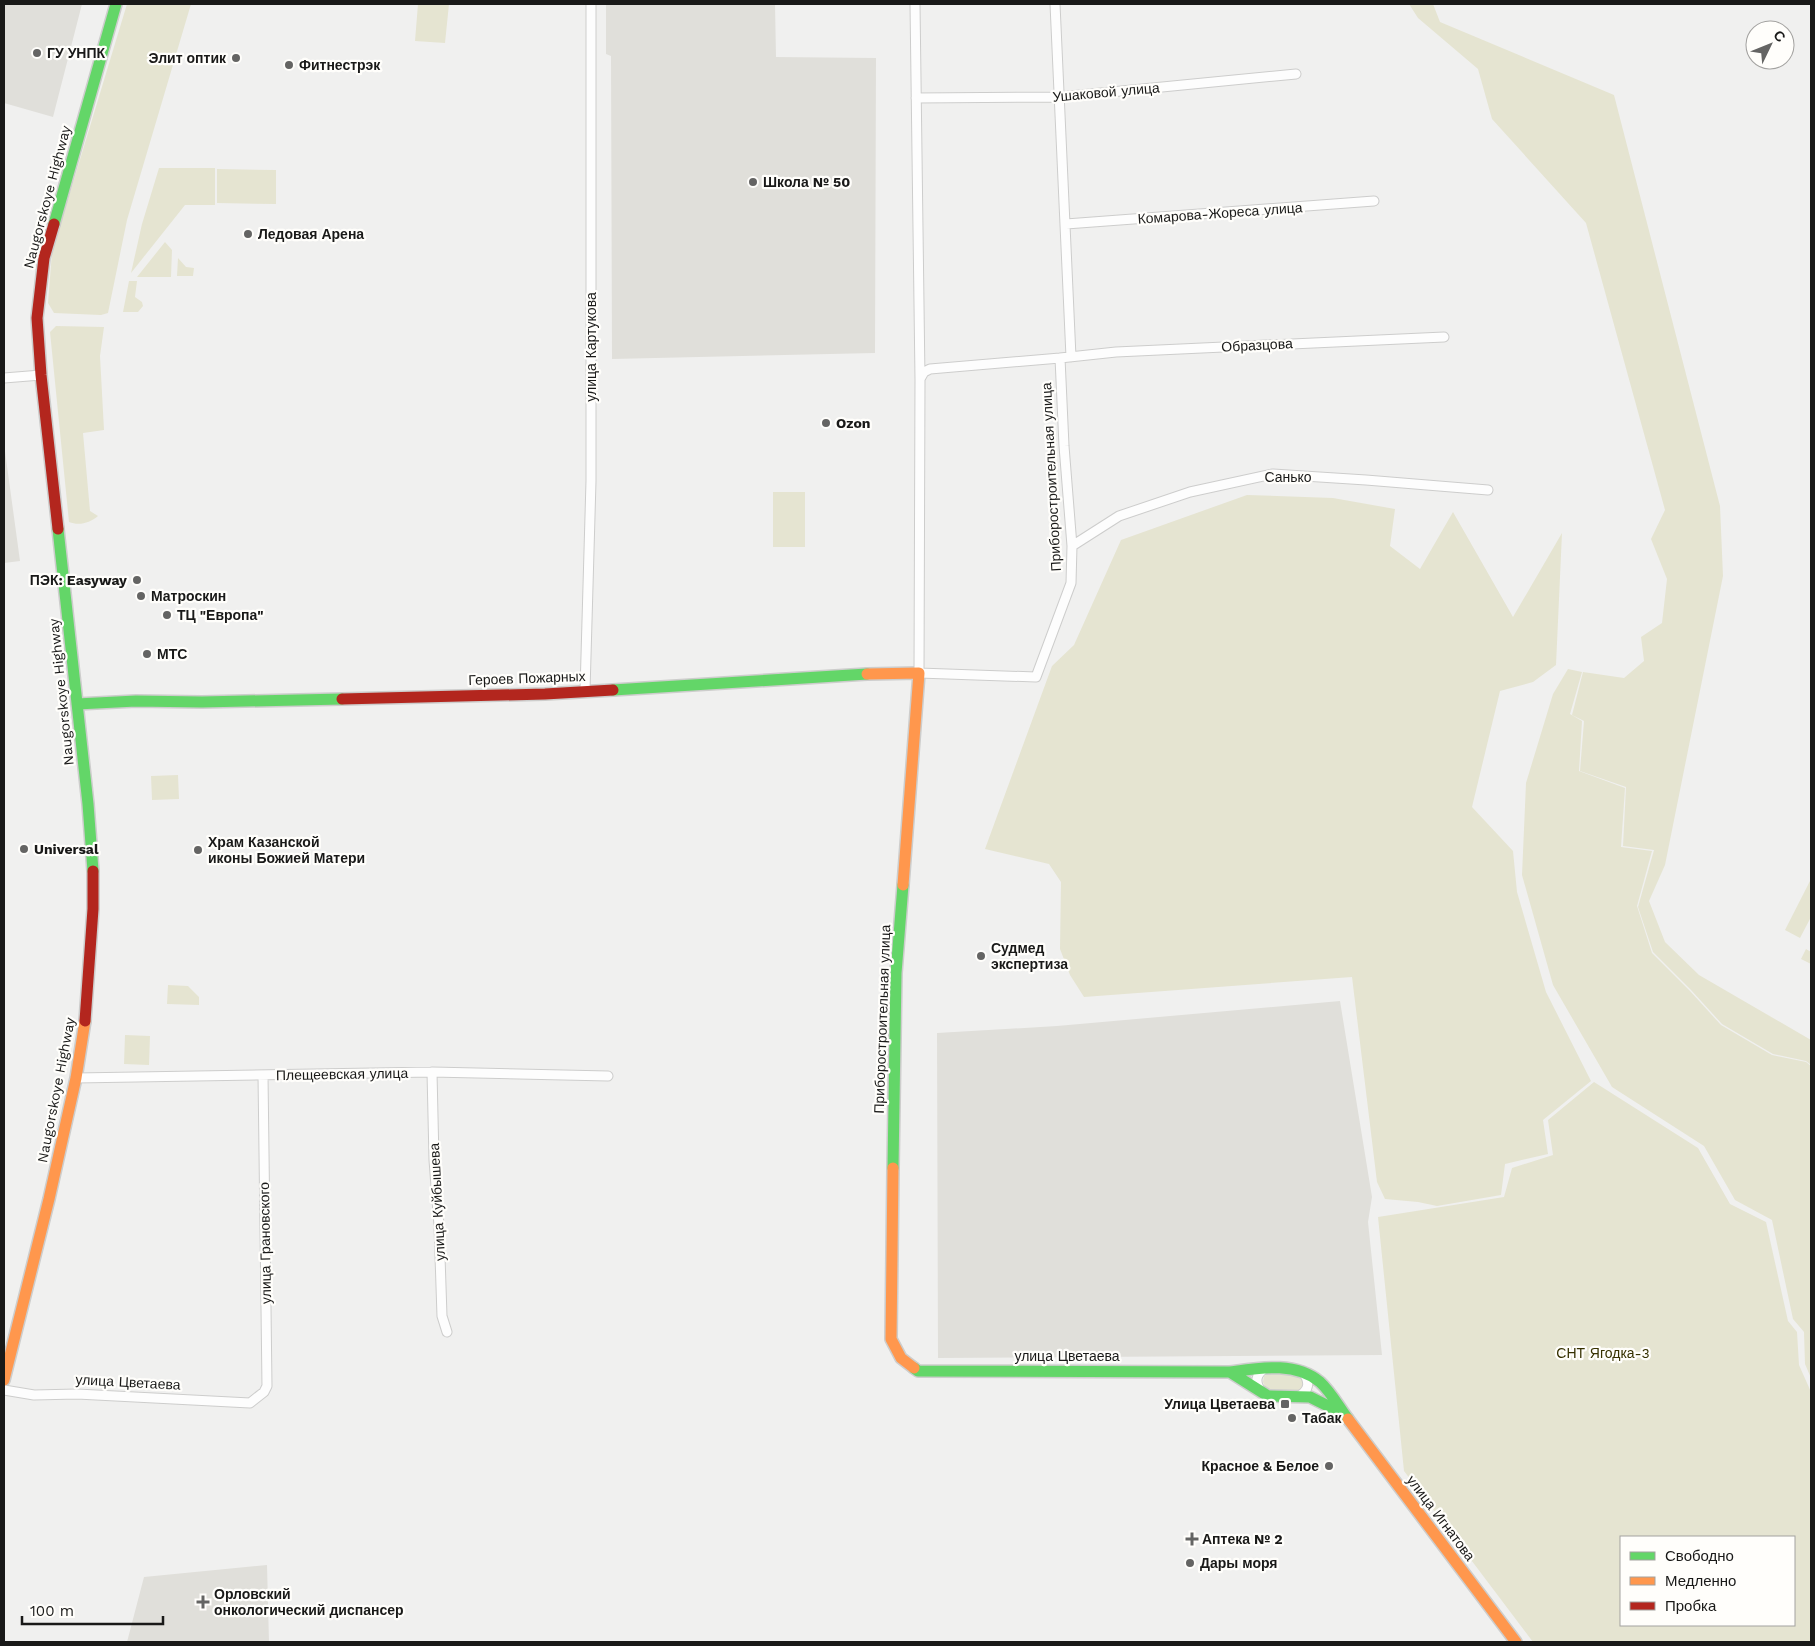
<svg xmlns="http://www.w3.org/2000/svg" width="1815" height="1646" viewBox="0 0 1815 1646" font-family="'Work Sans',sans-serif">
	<rect width="100%" height="100%" fill="#f0f0ef"/>
	<path fill="#e0dfda" d="M4,4H82L53,117L4,103Z
		M606,4H775L776,57L876,58L875,353L612,359L611,56L606,54Z
		M4,444L20,561L4,563Z
		M1340,1001L1372,1197L1368,1222L1382,1355L938,1358L937,1033L1057,1026Z
		M267,1565L269,1642H127L144,1577Z"/>
	<path fill="#e5e4d1" fill-rule="evenodd" d="M127,4H191L127,220L108,313L101,315L54,313L48,303L52,252Z
		M418,4H449L445,43L415,41Z
		M1409,4H1433L1440,22L1614,95L1720,506L1723,576L1665,865L1649,901L1665,942L1699,975L1811,1040V1065L1806,1061L1773,1054L1722,1024L1691,990L1653,952L1638,907L1654,850L1623,846L1626,787L1580,771L1584,721L1572,715L1583,672L1624,678L1644,661L1641,637L1662,623L1667,579L1651,539L1665,510L1586,223L1492,119L1478,69L1418,18Z
		M159,168H215V205H185L131,273L142,224Z
		M217,169L276,170V204L217,203Z
		M165,242L172,250L171,277H137Z
		M178,258L186,267L194,268L193,276H177Z
		M129,281H137L135,297L142,302L143,306L138,312H123Z
		M56,326L104,327L100,356L104,430L83,433L90,511L98,516C90,523 79,526 69,522L50,332Z
		M805,492V547H773V492Z
		M1247,495L1333,498L1395,509L1390,546L1420,569L1453,512L1513,617L1562,533L1556,665L1533,682L1500,691L1472,807L1513,851L1517,892L1546,992L1591,1081L1543,1120L1548,1154L1505,1164L1501,1195L1437,1206L1418,1202L1385,1199L1377,1182L1352,977L1084,997L1070,975L1060,949L1061,882L1049,864L985,849L1052,666L1074,645L1121,540Z
		M1568,669L1582,672L1570,714L1582,721L1579,771L1625,788L1621,847L1652,851L1637,906L1652,953L1690,991L1721,1025L1772,1055L1806,1062L1811,1066V1378L1805,1364L1804,1332L1793,1319L1772,1220L1735,1200L1704,1146L1612,1087L1553,985L1522,875L1526,783L1553,694Z
		M178,775L179,799L152,800L151,776Z
		M1811,879V917L1800,938L1785,930Z
		M1806,949L1811,952V964L1801,959Z
		M168,985L188,986L199,997V1005L167,1004Z
		M125,1035L150,1036L149,1065L124,1064Z
		M1594,1082L1698,1148L1730,1204L1766,1222L1788,1321L1797,1332L1799,1365L1811,1392V1642H1533L1404,1471L1378,1217L1504,1197L1512,1168L1553,1155L1548,1120ZM1621,1537H1794V1625H1621Z
		M1271,1372L1295,1374L1302,1378L1303,1388L1297,1393L1267,1391L1263,1382L1264,1376Z"/>
	<g fill="none" stroke-linecap="round" stroke-linejoin="round">
		<defs>
			<path id="street" d="M915,4L920,379L919,673L1036,677L1071,583L1072,546L1064,446L1060,358L930,369L924,372L920,379
				M1055,4L1071,357
				M916,98L1060,97L1296,74
				M1066,224L1374,201
				M1060,358L1116,352L1444,337
				M4,378L41,375
				M1072,546L1119,516L1190,492L1273,474L1366,480L1488,490
				M585,691L591,481V4
				M432,1072L434,1160L439,1226L442,1316L447,1332
				M76,1078L432,1072L608,1076
				M4,1390L34,1395L77,1394L250,1403L264,1392L267,1386L263,1075
				M1261,1392C1255,1382 1255,1375 1265,1368
				M1297,1397C1310,1391 1310,1382 1303,1372"/>
			<path id="fast" d="M54,224L116,4
				M58,529L88,804L93,871
				M613,690L867,674
				M77,704L136,701L202,702L342,699
				M893,1168L896,973L903,885
				M914,1368L918,1371L1230,1372C1259,1368 1295,1361 1320,1382C1331,1392 1339,1407 1348,1419
				M1230,1372L1268,1396L1310,1397L1338,1411"/>
			<path id="slow" d="M867,674L919,673L903,885
				M893,1168L891,1339L901,1358L914,1368
				M4,1380L49,1199L76,1078L85,1021
				M1348,1419L1516,1642"/>
			<path id="jam" d="M54,224L44,258L37,318L41,375L58,529
				M342,699L545,694L613,690
				M85,1021L93,909V871"/>
		</defs>
		<use href="#street" stroke="#cdcdcc" stroke-width="11"/>
		<use href="#fast" stroke="#cdcdcc" stroke-width="14"/>
		<use href="#slow" stroke="#cdcdcc" stroke-width="14"/>
		<use href="#jam" stroke="#cdcdcc" stroke-width="14"/>
		<use href="#street" stroke="#fdfdfd" stroke-width="9"/>
		<use href="#fast" stroke="#63d668" stroke-width="11"/>
		<use href="#slow" stroke="#ff974d" stroke-width="11"/>
		<use href="#jam" stroke="#b3261e" stroke-width="11"/>
	</g>
	<g fill="#646463" stroke="#fffefb" stroke-width="2">
		<circle cx="37" cy="53" r="5"/>
		<circle cx="236" cy="58" r="5"/>
		<circle cx="289" cy="65" r="5"/>
		<circle cx="753" cy="182" r="5"/>
		<circle cx="248" cy="234" r="5"/>
		<circle cx="826" cy="423" r="5"/>
		<circle cx="137" cy="580" r="5"/>
		<circle cx="141" cy="596" r="5"/>
		<circle cx="167" cy="615" r="5"/>
		<circle cx="147" cy="654" r="5"/>
		<circle cx="24" cy="849" r="5"/>
		<circle cx="198" cy="850" r="5"/>
		<circle cx="981" cy="956" r="5"/>
		<rect x="1280" y="1399" width="10" height="10" rx="2.5"/>
		<circle cx="1292" cy="1418" r="5"/>
		<circle cx="1329" cy="1466" r="5"/>
		<path d="M1189.5 1531.5h5v5h5v5h-5v5h-5v-5h-5v-5h5z"/>
		<circle cx="1190" cy="1563" r="5"/>
		<path d="M200.5 1594.5h5v5h5v5h-5v5h-5v-5h-5v-5h5z"/>
	</g>
	<g text-anchor="middle" dominant-baseline="central" stroke-width="4.5" stroke-linejoin="round" paint-order="stroke">
		<g font-size="14" font-weight="bold" fill="#191918" stroke="#fffefb" text-anchor="start">
			<text x="47" y="53">ГУ УНПК</text>
			<text x="226" y="58" text-anchor="end">Элит оптик</text>
			<text x="299" y="65">Фитнестрэк</text>
			<text x="763" y="182">Школа № 50</text>
			<text x="258" y="234">Ледовая Арена</text>
			<text x="836" y="423">Ozon</text>
			<text x="127" y="580" text-anchor="end">ПЭК: Easyway</text>
			<text x="151" y="596">Матроскин</text>
			<text x="177" y="615">ТЦ "Европа"</text>
			<text x="157" y="654">МТС</text>
			<text x="208" y="842">Храм Казанской<tspan x="208" dy="16">иконы Божией Матери</tspan></text>
			<text x="34" y="849">Universal</text>
			<text x="991" y="948">Судмед<tspan x="991" dy="16">экспертиза</tspan></text>
			<text x="1275" y="1404" text-anchor="end">Улица Цветаева</text>
			<text x="1302" y="1418">Табак</text>
			<text x="1319" y="1466" text-anchor="end">Красное &amp; Белое</text>
			<text x="1202" y="1539">Аптека № 2</text>
			<text x="1200" y="1563">Дары моря</text>
			<text x="214" y="1594">Орловский<tspan x="214" dy="16">онкологический диспансер</tspan></text>
		</g>
		<g font-size="14" fill="#191918" stroke="#fffefb">
			<text transform="translate(1106 92) rotate(-5)">Ушаковой улица</text>
			<text transform="translate(47 197) rotate(-75)">Naugorskoye Highway</text>
			<text transform="translate(1220 213) rotate(-4)">Комарова-Жореса улица</text>
			<text transform="translate(1257 345) rotate(-3)">Образцова</text>
			<text transform="translate(591 347) rotate(-90)">улица Картукова</text>
			<text transform="translate(1051 477) rotate(-93)">Приборостроительная улица</text>
			<text x="1288" y="477">Санько</text>
			<text transform="translate(527 678) rotate(-2)">Героев Пожарных</text>
			<text transform="translate(61 692) rotate(-96)">Naugorskoye Highway</text>
			<text transform="translate(882 1019) rotate(-88)">Приборостроительная улица</text>
			<text transform="translate(342 1074) rotate(-1)">Плещеевская улица</text>
			<text transform="translate(56 1090) rotate(-79)">Naugorskoye Highway</text>
			<text transform="translate(437 1202) rotate(-93)">улица Куйбышева</text>
			<text transform="translate(265 1243) rotate(-91)">улица Грановского</text>
			<text x="1067" y="1356">улица Цветаева</text>
			<text transform="translate(128 1382) rotate(3)">улица Цветаева</text>
			<text transform="translate(1441 1518) rotate(53)">улица Игнатова</text>
		</g>
		<g font-size="14" fill="#363100" stroke="#fffefb">
			<text x="1603" y="1353">СНТ Ягодка-3</text>
		</g>
	</g>
	<rect width="1815" height="1646" fill="none" stroke="#191918" stroke-width="10"/>
	<rect x="1620" y="1536" width="175" height="90" fill="#fffefb" stroke="#a3a2a0"/>
	<rect x="1630" y="1552" width="25" height="8" fill="#63d668" stroke="#a3a2a0"/>
	<text x="1665" y="1561" font-size="15" fill="#191918">Свободно</text>
	<rect x="1630" y="1577" width="25" height="8" fill="#ff974d" stroke="#a3a2a0"/>
	<text x="1665" y="1586" font-size="15" fill="#191918">Медленно</text>
	<rect x="1630" y="1602" width="25" height="8" fill="#b3261e" stroke="#a3a2a0"/>
	<text x="1665" y="1611" font-size="15" fill="#191918">Пробка</text>
	<g transform="translate(1770 45) rotate(47)"><circle r="24" fill="#fffefb" stroke="#a3a2a0"/>
	<path d="M0-4L9 19L0 12L-9 19Z" fill="#646463"/>
	<text y="-8" font-size="14" font-weight="bold" text-anchor="middle" fill="#191918">С</text>
	</g>
	<path d="M22 1616v8h141v-8" fill="none" stroke="#191918" stroke-width="2.5"/>
	<text x="30" y="1616" font-size="15" fill="#191918" stroke="#fffefb" stroke-width="4" paint-order="stroke">100 m</text>
</svg>
